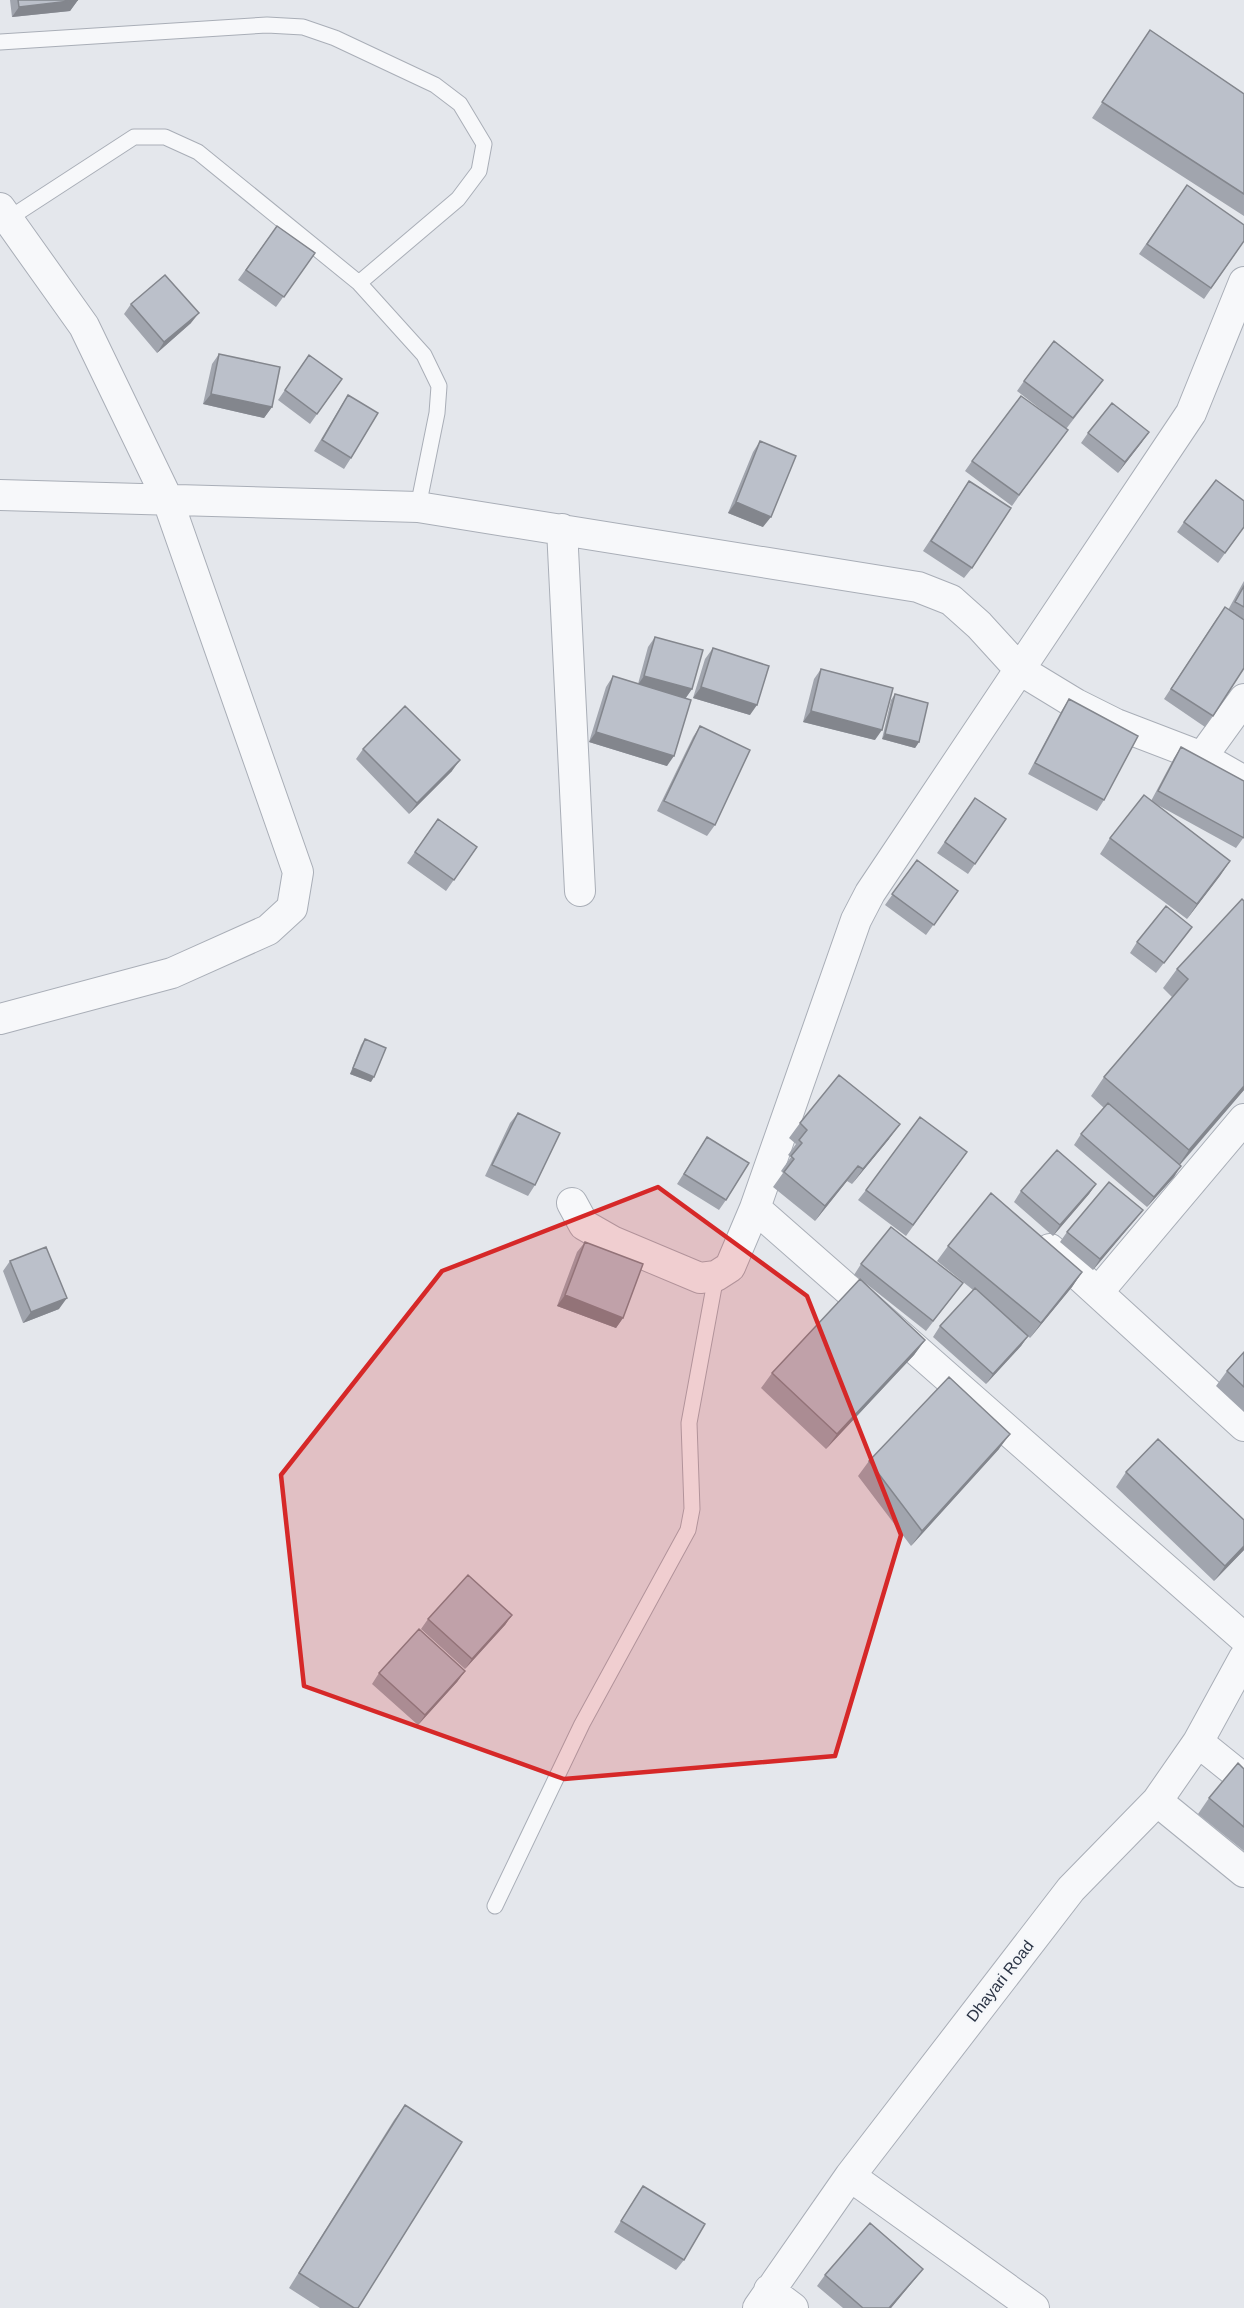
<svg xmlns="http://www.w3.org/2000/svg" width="1244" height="2308" viewBox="0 0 1244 2308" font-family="Arial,sans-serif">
	<rect width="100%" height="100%" fill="#e4e7ec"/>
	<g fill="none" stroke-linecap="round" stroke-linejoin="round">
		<defs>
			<path id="service" d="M0,42L267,25L303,27L335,38L435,85L460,104L484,144L479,171L458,199L359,283
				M8,219L134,137H165L198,152L359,283L424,355L439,386L437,413L418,507
				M495,1906L582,1724L688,1530L692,1509L689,1423L716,1276"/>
			<path id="minor" d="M0,208L84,326L167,498L298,872L292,908L268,930L172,973L0,1019
				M1244,282L1191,413L870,893L856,920L755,1208L1244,1638
				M0,495L418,507L918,587L951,600L979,625L1020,670L1076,704L1116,724L1202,757L1244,781
				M562,529L580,891
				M1202,757L1244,699
				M572,1203L584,1225L612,1241L700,1278L716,1276L730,1267L755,1208
				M1050,1249L1244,1426
				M1099,1291L1244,1119
				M1198,1742L1244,1779
				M1157,1801L1244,1872
				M850,2176L1034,2308
				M769,2290L793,2308
				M758,2308L850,2176L1071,1889L1157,1801L1198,1742L1244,1658"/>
		</defs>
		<use href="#service" stroke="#a9aeb7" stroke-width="17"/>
		<use href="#minor" stroke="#a9aeb7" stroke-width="32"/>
		<use href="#service" stroke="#f7f8fa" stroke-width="15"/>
		<use href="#minor" stroke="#f7f8fa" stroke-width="30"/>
	</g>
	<path fill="#a1a5ae" d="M10,0H78L70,11L12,17Z
		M1150,30L1244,94V216L1092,118Z
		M1187,185L1244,241L1204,299L1139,254Z
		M277,226L315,253L276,307L238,280Z
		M131,304L191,323L157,353L124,314Z
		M219,354L272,407L264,418L203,404L212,364Z
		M309,355L342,379L310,424L278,400Z
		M1024,381L1096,390L1066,429L1012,506L965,471L972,461L1066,429L1017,391Z
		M348,395L351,458L344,469L314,451L341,406Z
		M1088,433L1142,442L1118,473L1081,443Z
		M760,441L763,527L728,513L753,452Z
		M969,481L972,568L964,578L923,551Z
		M1184,522L1244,527L1218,563L1177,532Z
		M1244,581V668L1205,727L1164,699L1217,618L1228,610Z
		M655,637L692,689L685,699L667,766L589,742L606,687L613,676L638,684L648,647Z
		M713,648L750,715L693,698L705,659Z
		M821,669L875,740L803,722L814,679Z
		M895,694L919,742L915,748L882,739L891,700Z
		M1069,699L1104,800L1097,811L1028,774L1062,710Z
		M700,726L715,825L707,836L657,811L693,737Z
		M1181,747L1244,837L1236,848L1156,804L1230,861L1187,919L1100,854L1110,838L1151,801L1174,758Z
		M363,749L452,771L409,814L356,759Z
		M975,798L1006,819L968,874L937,853Z
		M438,819L477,847L446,891L407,863Z
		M917,860L958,891L926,935L885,905Z
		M1242,899L1244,1090L1180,1165L1174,1177L1147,1207L1074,1145L1081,1134L1104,1108L1091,1096L1104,1077L1172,997L1163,988L1177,969Z
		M1192,927L1156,973L1130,953L1137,942Z
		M365,1039L371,1082L350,1074L361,1045Z
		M518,1113L535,1185L528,1196L485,1176L510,1123Z
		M800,1123L889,1139L852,1184L847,1181L815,1221L773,1187L783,1173L781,1171L791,1157L788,1155L796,1144L789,1138Z
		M707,1137L726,1200L719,1210L677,1184Z
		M967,1152L906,1236L858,1200L866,1190Z
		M1096,1184L1089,1194L1053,1236L1014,1202L1021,1191Z
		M1135,1220L1093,1270L1060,1242L1067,1232Z
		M585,1242L623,1318L616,1328L557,1306L577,1252Z
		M948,1246L1082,1272L1072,1287L1030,1338L1028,1336L1021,1346L986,1384L933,1337L940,1326L973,1290L937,1261Z
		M10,1261L59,1309L23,1323L3,1271Z
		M861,1264L963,1283L926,1331L864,1282L925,1340L914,1355L826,1449L761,1388L772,1373L860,1279L854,1275Z
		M1244,1352V1412L1216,1386L1227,1371Z
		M999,1449L911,1546L858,1476L869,1461Z
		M1126,1472L1244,1550L1214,1581L1116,1487Z
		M512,1615L505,1625L465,1669L421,1629L428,1619Z
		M465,1671L457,1682L418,1725L372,1684L379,1673Z
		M1244,1769V1851L1198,1814L1209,1798Z
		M405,2105L358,2308H320L289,2288L394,2120Z
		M643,2186L684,2260L676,2270L614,2232Z
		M923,2269L915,2279L891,2308H843L817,2286L825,2275Z"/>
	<path fill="#83868d" d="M78,0L70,11L12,17L19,7Z
		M199,313L191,323L157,353L164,342Z
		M211,394L272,407L264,418L203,404Z
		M1149,432L1142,442L1118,473L1125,462Z
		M736,502L771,517L763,527L728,513Z
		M644,676L692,689L685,699L637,686Z
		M701,687L757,705L750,715L693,698Z
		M811,711L882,730L875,740L803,722Z
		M596,732L674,756L667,766L589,742Z
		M885,734L919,742L915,748L882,739Z
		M460,760L452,771L409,814L417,803Z
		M1230,861L1220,876L1187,919L1197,904Z
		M353,1068L374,1077L371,1082L350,1074Z
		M1244,1086V1090L1176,1169L1189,1150Z
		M900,1124L889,1139L852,1184L863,1169Z
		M858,1166L847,1181L815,1221L825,1206Z
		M1181,1166L1174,1177L1147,1207L1154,1197Z
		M1096,1184L1089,1194L1053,1236L1060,1225Z
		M1143,1210L1135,1220L1093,1270L1100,1259Z
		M1082,1272L1072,1287L1030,1338L1041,1323Z
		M565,1295L623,1318L616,1328L557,1306Z
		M67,1298L59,1309L23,1323L31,1312Z
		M1028,1336L1021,1346L986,1384L993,1374Z
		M925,1340L914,1355L826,1449L837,1434Z
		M1010,1434L999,1449L911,1546L922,1531Z
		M1244,1546V1550L1214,1581L1225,1566Z
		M512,1615L505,1625L465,1669L472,1659Z
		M465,1671L457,1682L418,1725L425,1715Z
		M923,2269L915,2279L891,2308H889Z"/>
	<path fill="#bbc0ca" stroke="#83868d" stroke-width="1.5" d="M18,0H78L19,7Z
		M1150,30L1244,94V194L1102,102Z
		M1187,185L1244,225V241L1211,288L1147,244Z
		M277,226L315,253L284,297L246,270Z
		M165,275L199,313L164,342L131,304Z
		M1054,341L1103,380L1073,418L1024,381Z
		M219,354L280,367L272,407L211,394Z
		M309,355L342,379L317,414L285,390Z
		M348,395L378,413L351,458L322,440Z
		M1021,396L1068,430L1019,495L972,461Z
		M1112,403L1149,432L1125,462L1088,433Z
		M760,441L796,456L771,517L736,502Z
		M1216,480L1244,501V527L1225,553L1184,522Z
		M969,481L1011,508L972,568L931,541Z
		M1244,586V607L1235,602Z
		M1225,607L1244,620V668L1213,716L1171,689Z
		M655,637L703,650L692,689L644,676Z
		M713,648L769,666L757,705L701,687Z
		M821,669L893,688L882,730L811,711Z
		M613,676L691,700L674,756L596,732Z
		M895,694L928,703L919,742L885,734Z
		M1069,699L1138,736L1104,800L1035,763Z
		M405,706L460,760L417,803L363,749Z
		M700,726L750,750L715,825L664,801Z
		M1181,747L1244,781V838L1158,791Z
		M1144,795L1230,861L1197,904L1110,838Z
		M975,798L1006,819L975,864L945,842Z
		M438,819L477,847L454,880L415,852Z
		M917,860L958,891L934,925L892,894Z
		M1242,899L1244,901V1086L1189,1150L1104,1077L1188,979L1177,969Z
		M1166,906L1192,927L1164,963L1137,942Z
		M365,1039L386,1048L374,1077L353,1068Z
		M839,1075L900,1124L863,1169L858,1166L825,1206L784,1172L794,1159L791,1156L802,1143L799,1140L807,1130L800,1123Z
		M1108,1103L1181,1166L1154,1197L1081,1134Z
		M518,1113L560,1133L535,1185L492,1165Z
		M920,1117L967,1152L913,1225L866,1190Z
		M707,1137L749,1163L726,1200L684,1174Z
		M1057,1150L1096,1184L1060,1225L1021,1191Z
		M1109,1182L1143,1210L1100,1259L1067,1232Z
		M991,1193L1082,1272L1041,1323L948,1246Z
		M891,1227L963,1283L933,1321L861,1264Z
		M585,1242L643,1264L623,1318L565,1295Z
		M46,1247L67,1298L31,1312L10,1261Z
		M860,1279L925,1340L837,1434L772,1373Z
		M975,1288L1028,1336L993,1374L940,1326Z
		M1244,1352V1387L1227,1371Z
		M949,1377L1010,1434L922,1531L869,1461Z
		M1158,1439L1244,1520V1546L1225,1566L1126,1472Z
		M468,1575L512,1615L472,1659L428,1619Z
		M419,1629L465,1671L425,1715L379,1673Z
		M1238,1763L1244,1769V1827L1209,1798Z
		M405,2105L462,2142L358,2308H354L299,2273Z
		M643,2186L705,2224L684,2260L621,2221Z
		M870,2223L923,2269L889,2308H863L825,2275Z"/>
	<path fill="#d62828" fill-opacity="0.2" stroke="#d62828" stroke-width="4.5" stroke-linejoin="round" d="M658,1187L807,1296L901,1535L835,1756L564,1779L304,1686L281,1475L442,1271Z"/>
	<g text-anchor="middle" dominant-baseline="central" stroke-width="4.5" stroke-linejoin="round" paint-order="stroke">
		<g font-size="16" fill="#2b3445" stroke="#f4f6f9">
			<text transform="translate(1000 1981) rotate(-52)">Dhayari Road</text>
		</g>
	</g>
</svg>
